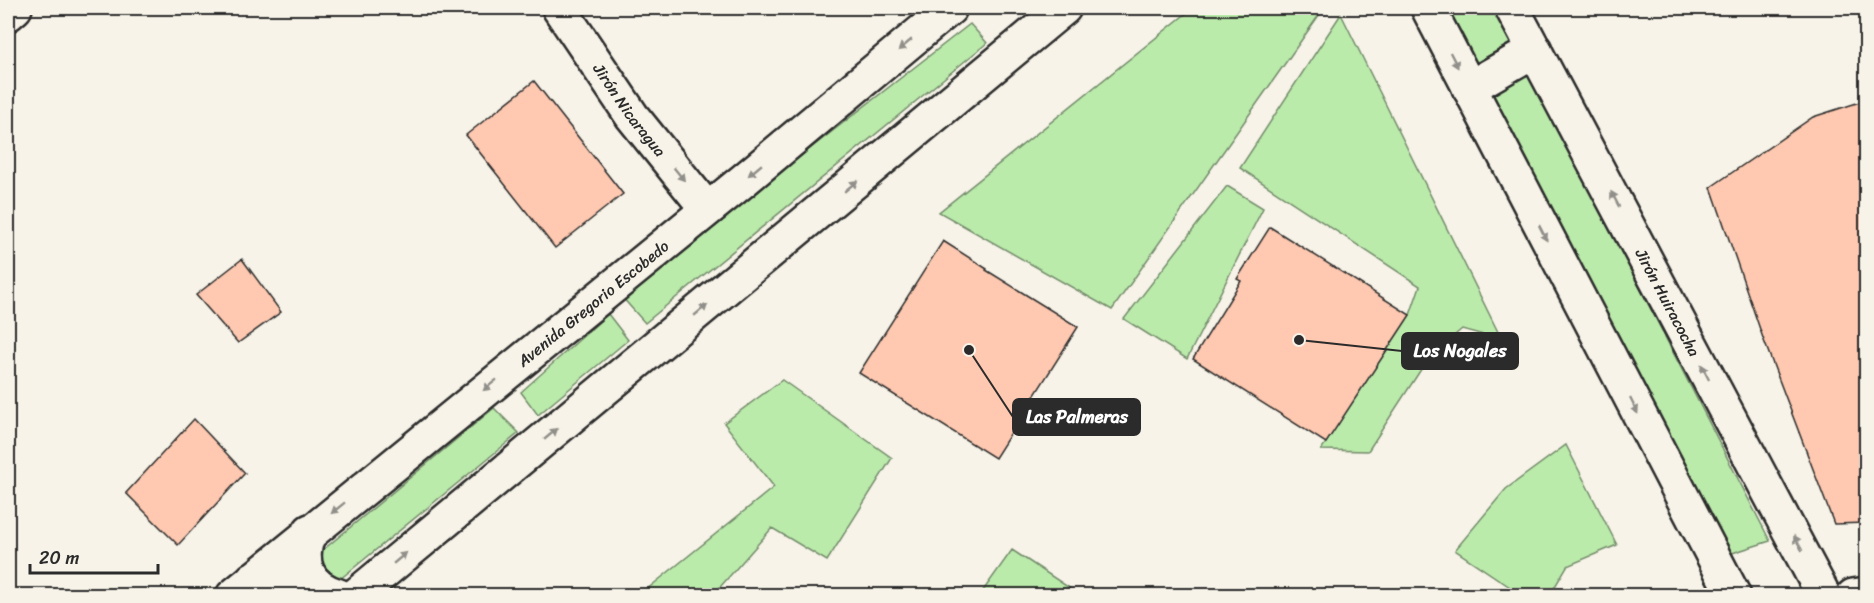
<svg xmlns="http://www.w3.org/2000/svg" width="1874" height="603" viewBox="0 0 1874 603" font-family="Sriracha,sans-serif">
	<rect width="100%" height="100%" fill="#f7f3e8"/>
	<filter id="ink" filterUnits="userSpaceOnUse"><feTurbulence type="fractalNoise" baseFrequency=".0167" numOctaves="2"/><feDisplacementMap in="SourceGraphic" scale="12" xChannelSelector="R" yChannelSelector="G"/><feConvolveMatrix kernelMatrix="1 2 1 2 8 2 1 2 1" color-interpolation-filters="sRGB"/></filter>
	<g filter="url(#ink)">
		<path fill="#bbebab" stroke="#738b6b" stroke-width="1.5" d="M1193,8H1324L1112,310L939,212Z
			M1442,8H1496L1770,541L1732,553Z
			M1341,14L1502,340L1462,329L1429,357L1368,451L1321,450L1410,315L1420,286L1240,168Z
			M970,24L987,43L645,323L621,296Z
			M1227,186L1263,208L1187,359L1124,319Z
			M608,314L628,340L538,415L521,392Z
			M782,380L892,458L827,561L772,528L713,595H657L646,590L774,487L724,423Z
			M494,408L519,433L323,593L300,569Z
			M1566,445L1617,545L1567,566L1550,595H1522L1455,550L1506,489Z
			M1012,550L1080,595H980Z"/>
		<path fill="#ffc9b1" stroke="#2b2b2b" stroke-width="1.5" d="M534,81L623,194L555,248L466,135Z
			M1866,100V523L1834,524L1763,338L1711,187L1813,117Z
			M1270,227L1410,315L1326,443L1193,359L1241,281L1237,279Z
			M943,241L987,269L986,270L1078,327L995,458L859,373Z
			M242,259L281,312L238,343L196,295Z
			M194,419L245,473L178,545L126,493Z"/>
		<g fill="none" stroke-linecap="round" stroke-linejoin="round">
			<defs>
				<g id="street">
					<path id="s1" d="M559,8L632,116L707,209"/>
					<path d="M8,14L15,8"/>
					<path d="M1853,596L1866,594"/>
				</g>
				<g id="secondary">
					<path d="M1428,8C1528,204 1630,400 1734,596"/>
					<path id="s2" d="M1512,8L1824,596"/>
					<path d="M1469,88L1535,50"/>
					<path d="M310,531C297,561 306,587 339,596"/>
					<path d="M253,579C270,577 287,581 297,596"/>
					<path id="s3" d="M233,596L744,180L950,8"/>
					<path d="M355,596L1064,8"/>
				</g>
			</defs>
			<use href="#street" stroke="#2b2b2b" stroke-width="38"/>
			<use href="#secondary" stroke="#2b2b2b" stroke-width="38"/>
			<use href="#street" stroke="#f7f3e8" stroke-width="33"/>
			<use href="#secondary" stroke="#f7f3e8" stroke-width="33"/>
		</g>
		<defs><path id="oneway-solid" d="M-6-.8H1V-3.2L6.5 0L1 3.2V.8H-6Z" transform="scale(1.5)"/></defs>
		<g fill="#918f8a">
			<use href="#oneway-solid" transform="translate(905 45) rotate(140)"/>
			<use href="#oneway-solid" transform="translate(1454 60) rotate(63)"/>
			<use href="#oneway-solid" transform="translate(755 170) rotate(140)"/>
			<use href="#oneway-solid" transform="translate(679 174) rotate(51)"/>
			<use href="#oneway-solid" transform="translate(851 186) rotate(-40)"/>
			<use href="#oneway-solid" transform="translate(1615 199) rotate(-118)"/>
			<use href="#oneway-solid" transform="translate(1543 233) rotate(63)"/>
			<use href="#oneway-solid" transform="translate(701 310) rotate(-40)"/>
			<use href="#oneway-solid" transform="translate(1705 372) rotate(-117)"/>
			<use href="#oneway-solid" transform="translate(490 385) rotate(141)"/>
			<use href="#oneway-solid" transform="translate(1634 406) rotate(64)"/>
			<use href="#oneway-solid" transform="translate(551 434) rotate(-40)"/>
			<use href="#oneway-solid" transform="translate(338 508) rotate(141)"/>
			<use href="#oneway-solid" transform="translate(1798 543) rotate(-119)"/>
			<use href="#oneway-solid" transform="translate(400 558) rotate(-40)"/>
		</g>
	</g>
	<g text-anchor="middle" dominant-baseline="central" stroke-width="6" stroke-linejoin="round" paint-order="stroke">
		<g font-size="16" fill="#2b2b2b" stroke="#f7f3e8">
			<text stroke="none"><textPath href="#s1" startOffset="124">Jirón Nicaragua</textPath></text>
			<text stroke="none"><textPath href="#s3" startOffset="464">Avenida Gregorio Escobedo</textPath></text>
			<text stroke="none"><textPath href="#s2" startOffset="333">Jirón Huiracocha</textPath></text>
		</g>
	</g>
	<path fill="none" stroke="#2b2b2b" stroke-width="2" d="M1299 340L1402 351M969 350L1013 417"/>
	<g fill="#2b2b2b" stroke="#f7f3e8" stroke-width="2">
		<circle cx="1299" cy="340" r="6"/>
		<circle cx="969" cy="350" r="6"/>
	</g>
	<g fill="#2b2b2b" stroke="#2b2b2b" stroke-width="2">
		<rect x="1402" y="333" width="116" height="36" rx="6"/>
		<rect x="1013" y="399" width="127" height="36" rx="6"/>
	</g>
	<g font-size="18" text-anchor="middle" font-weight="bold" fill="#fff">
		<text x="1460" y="357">Los Nogales</text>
		<text x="1077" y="423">Las Palmeras</text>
	</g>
	<rect width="1874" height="603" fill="none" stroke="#f7f3e8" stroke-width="30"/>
	<rect x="15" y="15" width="1844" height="573" fill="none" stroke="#2b2b2b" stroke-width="2" filter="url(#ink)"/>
	<path d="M30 564v9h128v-9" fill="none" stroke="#2b2b2b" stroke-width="3"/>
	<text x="39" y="564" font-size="18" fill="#2b2b2b" stroke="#f7f3e8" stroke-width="4.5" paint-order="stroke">20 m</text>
</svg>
